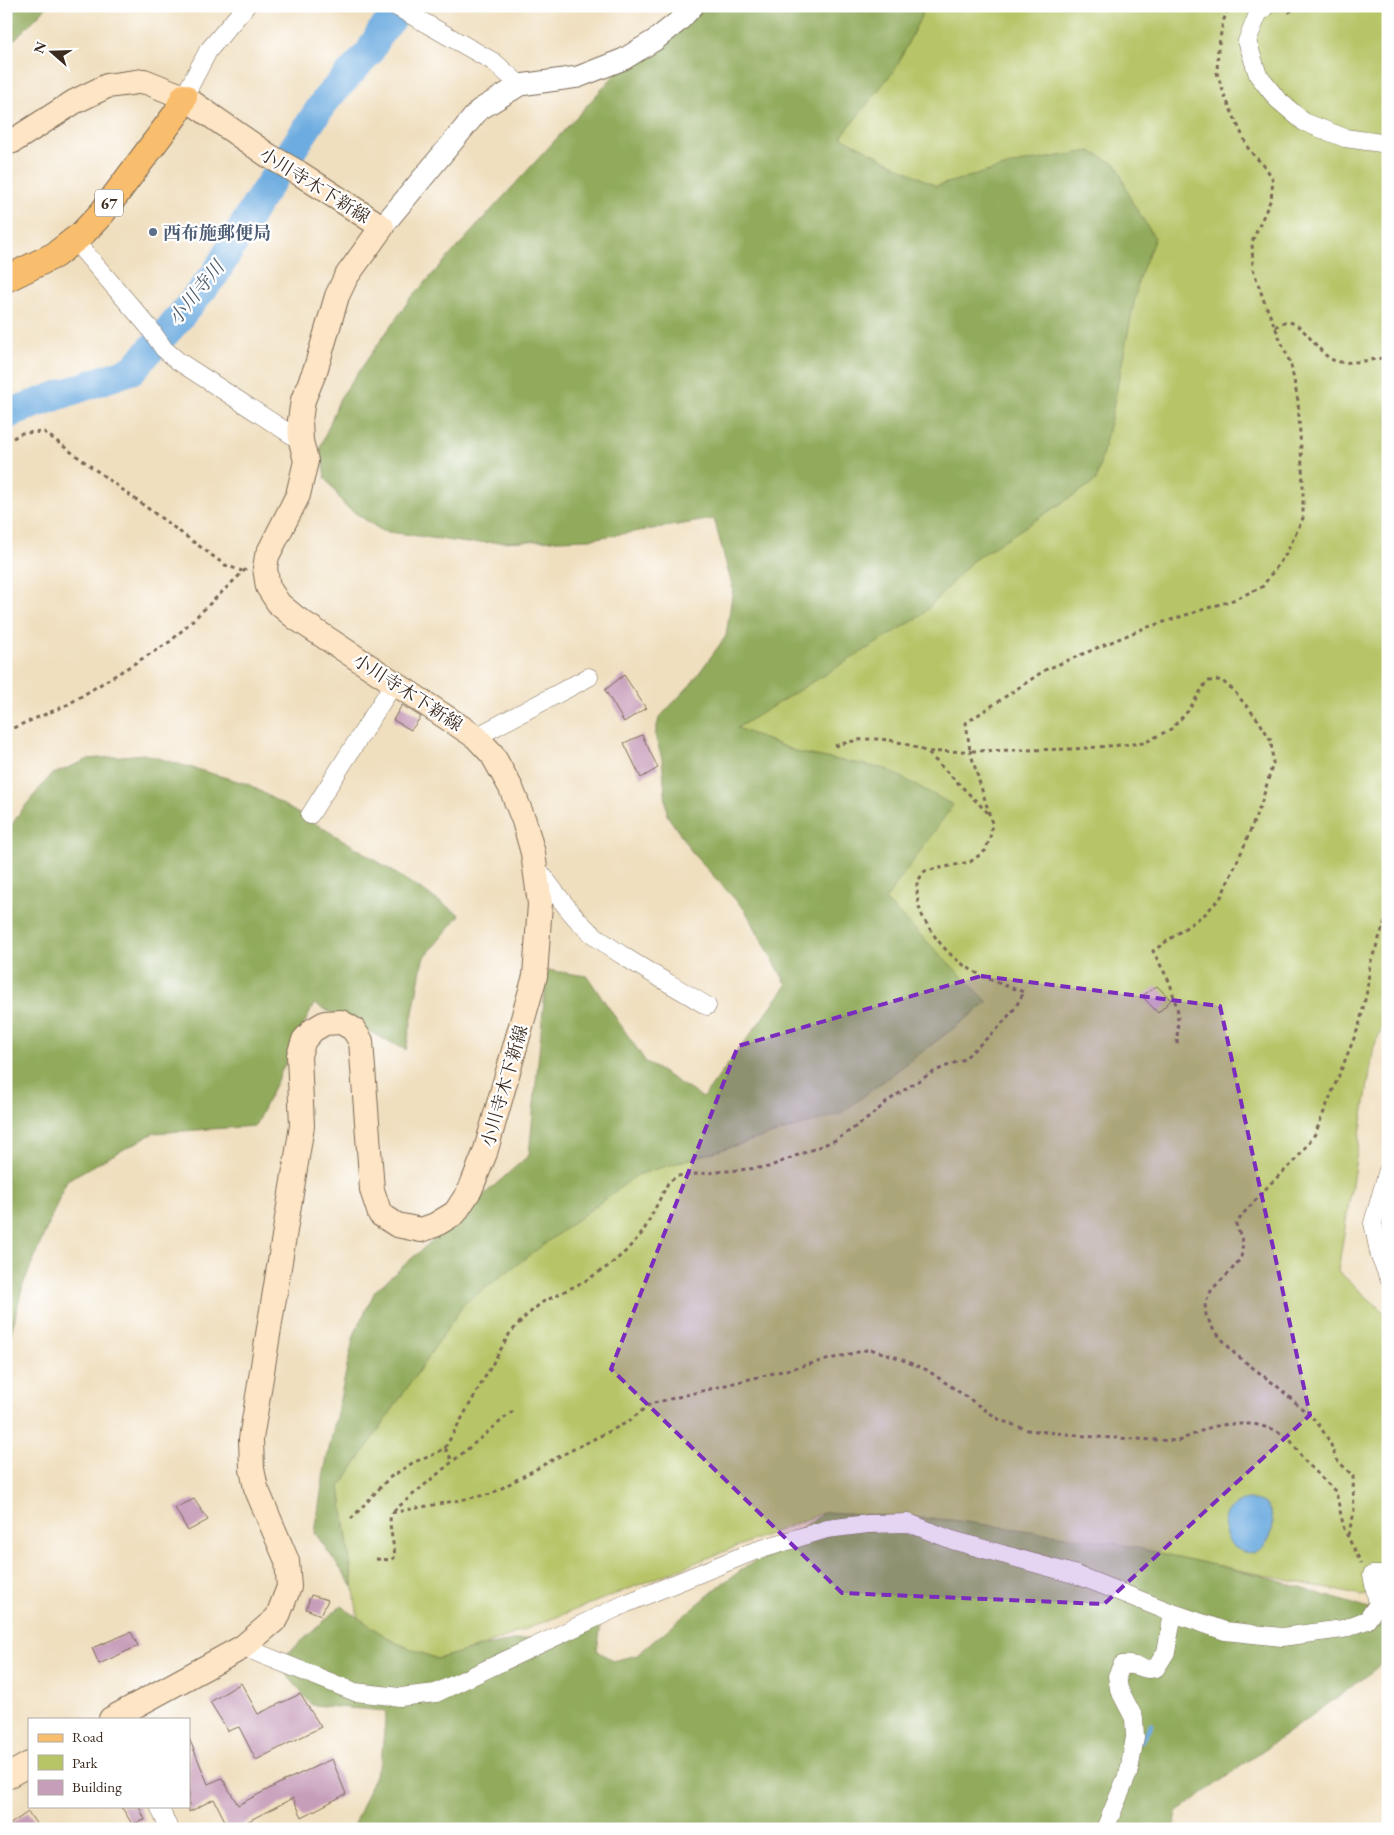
<svg xmlns="http://www.w3.org/2000/svg" width="1394" height="1835" viewBox="0 0 1394 1835" font-family="'EB Garamond','Noto Serif JP',serif">
	<rect width="100%" height="100%" fill="#fff"/>
	<filter id="ink" filterUnits="userSpaceOnUse"><feTurbulence type="fractalNoise" baseFrequency=".02" numOctaves="2"/><feDisplacementMap in="SourceGraphic" scale="10" xChannelSelector="R" yChannelSelector="G"/><feConvolveMatrix kernelMatrix="1 2 1 2 8 2 1 2 1" color-interpolation-filters="sRGB"/></filter>
	<filter id="wash" filterUnits="userSpaceOnUse"><feTurbulence type="fractalNoise" baseFrequency=".0096" numOctaves="4" result="noise"/><feDisplacementMap in="SourceGraphic" scale="20" xChannelSelector="R" yChannelSelector="G"/><feGaussianBlur stdDeviation="1.12" result="paint"/><feColorMatrix in="noise" values="0 0 0 0 0 0 0 0 0 0 0 0 0 0 0 0 0 1.4 0 .05"/><feComposite in="paint" operator="in"/></filter>
	<g filter="url(#wash)">
		<rect width="100%" height="100%" fill="#f0dfbf"/>
		<path fill="#b7c567" stroke="#797842" d="M862,6H1388V1012L1374,1047L1338,1271L1388,1316V1583L1362,1596L1220,1566L825,1512L480,1647L437,1659L394,1642L358,1619L340,1487L475,1257L941,993L699,734L899,219L806,98Z"/>
		<path fill="#91aa5c" stroke="#666a3d" d="M6,6H48L6,48Z
			M692,6H926L896,68L841,137L936,186L1018,163L1090,151L1117,165L1132,202L1155,238L1139,278L1111,418L1096,481L972,561L921,616L737,728L800,753L886,769L953,805L885,900L988,1002L840,1114L637,1175L464,1304L340,1487L353,1587L315,1533L324,1472L354,1335L375,1291L529,1155L547,970L587,976L646,1062L703,1098L787,985L745,910L694,855L667,815L662,759L655,735L659,718L691,684L726,636L733,589L714,519L590,539L467,543L382,531L345,506L325,477L320,448L340,398L410,299L633,55Z
			M144,754L248,784L355,847L460,915L423,959L406,1050L314,1004L255,1126L154,1133L67,1180L23,1285L6,1354V834L21,811L51,775L89,759Z
			M825,1512L951,1520L1115,1543L1259,1575L1379,1612L1388,1605V1658L1364,1678L1177,1812L1174,1829H352L381,1761L386,1711L312,1705L277,1663L341,1606L394,1642L437,1659L480,1647L601,1625L597,1650L613,1661L637,1655L723,1583Z"/>
		<path fill="#6dace0" stroke="#546b7f" d="M1247,1500C1253,1500 1260,1500 1265,1504C1286,1524 1261,1571 1232,1545C1221,1534 1222,1512 1236,1504C1239,1502 1243,1501 1247,1500Z"/>
		<g fill="none" stroke-linecap="round" stroke-linejoin="round">
			<path stroke="#6dace0" stroke-width="5" d="M1141,1741L1151,1724"/>
			<path stroke="#6dace0" stroke-width="29" d="M6,416L17,410L132,370L174,324L215,274L257,203L326,99L369,53L380,33L403,6"/>
		</g>
		<g id="blocks">
			<path fill="#c79eba" d="M624,675L646,708L624,722L605,690Z
				M402,705L421,717L411,730L393,720Z
				M642,735L658,768L641,778L624,743Z
				M1157,986L1171,1000L1158,1013L1142,996Z
				M194,1499L208,1520L188,1531L175,1508Z
				M311,1595L328,1600L321,1615L306,1609Z
				M131,1632L138,1646L99,1664L92,1648Z
				M241,1683L258,1714L300,1694L321,1727L256,1760L239,1727L228,1731L210,1702Z
				M189,1738L208,1784L222,1778L238,1805L284,1781L332,1759L346,1794L302,1817L293,1798L233,1829H229L214,1799L189,1812Z
				M121,1806H139L145,1820L132,1824Z
				M28,1812L40,1829H6V1827Z"/>
		</g>
	</g>
	<g filter="url(#ink)">
		<use href="#blocks" fill-opacity="0" stroke="#7a6956" stroke-width="1"/>
		<g fill="none" stroke-linecap="round" stroke-linejoin="round">
			<defs>
				<path id="minor" d="M395,6L494,62L520,85
					M1266,6L1258,14L1247,41L1258,75L1277,99L1304,122L1345,138L1388,144
					M184,97L208,51L246,6
					M74,240L148,326L164,349L178,361L301,441
					M476,737L589,677
					M310,815L394,683
					M534,864C550,885 571,916 590,932C623,959 670,983 707,1006
					M1388,1170L1373,1223L1380,1257L1388,1276
					M243,1647L355,1692L400,1697L436,1693L625,1604L752,1552L827,1529L868,1524L909,1523L952,1540L1077,1575L1170,1612L1225,1631L1282,1637L1343,1629L1367,1620L1378,1604L1372,1575H1388
					M159,1806L169,1829
					M1105,1829L1129,1771L1135,1737L1134,1718L1119,1689L1117,1676L1122,1665C1135,1662 1143,1672 1156,1668L1166,1652L1173,1613"/>
				<path id="tertiary" d="M382,227L479,110L520,85L578,77L624,59L655,40L679,21L693,6"/>
				<path id="secondary" d="M6,143L13,141L74,102L107,86L144,81L184,97L269,156L299,173L382,227L346,277L337,296L316,368L303,400L300,420L301,441L306,461L298,495L267,556L265,568L268,587L279,604L296,618L476,737L492,754L511,788L524,821L533,853L540,904L535,976L485,1153L470,1190L455,1213L435,1225L421,1230L397,1225L380,1214L372,1190L361,1041L353,1029L341,1022L325,1023L313,1030L304,1040L299,1055L302,1126L251,1439L252,1469L256,1488L287,1561L289,1587L277,1618L243,1647L111,1719
					M6,1777L29,1764"/>
				<path id="primary" d="M6,279L55,255L82,234L102,213L176,114L184,97"/>
			</defs>
			<use href="#minor" stroke="#7a6956" stroke-width="19"/>
			<use href="#tertiary" stroke="#7a6956" stroke-width="23"/>
			<use href="#secondary" stroke="#7a6956" stroke-width="26"/>
			<use href="#primary" stroke="#7a6956" stroke-width="28"/>
			<path stroke="#7a6956" stroke-width="3" stroke-dasharray="4 4" stroke-linecap="butt" d="M1282,8L1289,12L1299,6
				M1275,327C1278,326 1282,322 1285,322C1303,320 1317,353 1333,360C1344,366 1375,359 1388,357
				M6,442L22,433L44,432L225,565L242,571
				M6,731L67,705L171,641L246,569
				M835,746C870,734 894,738 927,752
				M1177,1044L1178,1012L1170,983L1153,951L1205,914L1221,897L1245,844L1262,801L1273,763L1271,741L1259,721L1233,690L1221,680L1207,681L1188,711L1171,729L1144,743L1074,749L970,751L966,723L1045,670L1142,629L1233,600L1262,587L1286,554L1303,518V483L1298,401L1291,365L1264,301L1253,269L1252,242L1271,199L1273,180L1266,168L1249,150L1225,97L1217,73L1218,49L1223,22L1229,6
				M513,1411L391,1513L491,1494L554,1459L628,1422L650,1404L870,1349L893,1356L927,1370L1000,1420L1028,1430L1095,1437L1178,1441L1211,1427L1228,1424H1254L1276,1430L1291,1441L1303,1459L1336,1492L1344,1529L1361,1563
				M445,1448L510,1333L525,1317L541,1303L585,1281L610,1265L625,1252L643,1232L668,1183L677,1176L768,1167L836,1140L867,1119L888,1101L913,1084L935,1071L964,1059L998,1028L1015,1008L1024,992C984,979 953,966 930,929C924,920 919,911 918,901C917,895 917,888 917,882L925,871L970,862L985,851L990,838L992,823L970,751L927,752L988,813
				M351,1519L389,1478L414,1462L431,1456L445,1448L453,1462
				M1348,1535L1354,1513L1353,1476L1336,1459L1330,1442L1317,1422L1278,1387L1235,1354L1213,1329L1206,1315L1205,1304L1212,1289L1229,1273L1241,1258L1243,1243L1236,1224L1243,1214L1271,1183L1296,1160L1315,1134L1359,1026L1367,991L1370,964L1388,913
				M376,1559L391,1560L395,1557C394,1542 388,1527 391,1513"/>
			<use href="#minor" stroke="#fff" stroke-width="18"/>
			<use href="#tertiary" stroke="#fff" stroke-width="21"/>
			<use href="#secondary" stroke="#fde5c5" stroke-width="24"/>
			<use href="#primary" stroke="#f9be6d" stroke-width="26"/>
		</g>
	</g>
	<path fill="#7b2cbf" fill-opacity="0.2" stroke="#7b2cbf" stroke-width="4" stroke-dasharray="10 6" stroke-linejoin="round" d="M981,976L1220,1006L1310,1415L1104,1604L842,1593L611,1369L738,1046Z"/>
	<circle fill="#5c6f8a" stroke="#fff" stroke-width="2" cx="153" cy="232" r="5"/>
	<g text-anchor="middle" dominant-baseline="central" stroke-width="4.5" stroke-linejoin="round" paint-order="stroke">
		<rect fill="#fff" stroke="#766a62" stroke-width="1" x="95" y="189.5" width="28" height="27" rx="4"/>
		<g font-size="16" font-weight="bold" fill="#3b2a1e">
			<text x="109" y="203">67</text>
		</g>
		<g font-size="18" fill="#3b2a1e" stroke="#fff">
			<text transform="translate(315 185) rotate(32)">小川寺木下新線</text>
			<text transform="translate(408 692) rotate(33)">小川寺木下新線</text>
			<text transform="translate(504 1086) rotate(-74)">小川寺木下新線</text>
		</g>
		<g font-size="18" font-weight="bold" fill="#4e5e75" stroke="#fff" text-anchor="start">
			<text x="163" y="232">西布施郵便局</text>
		</g>
		<g font-size="19" font-style="italic" fill="#4f5e6c" stroke="#fff">
			<text transform="translate(196 293) rotate(-51)">小川寺川</text>
		</g>
	</g>
	<rect width="1394" height="1835" fill="none" stroke="#fff" stroke-width="25"/>
	<rect x="28" y="1718" width="162" height="90" fill="#ffffff" stroke="#b1aaa5"/>
	<rect x="38" y="1734" width="25" height="8" fill="#f9be6d" stroke="#b1aaa5"/>
	<text x="72" y="1742" font-size="15" fill="#3b2a1e">Road</text>
	<rect x="38" y="1755" width="25" height="15" fill="#b7c567" stroke="#b1aaa5"/>
	<text x="72" y="1768" font-size="15" fill="#3b2a1e">Park</text>
	<rect x="38" y="1780" width="25" height="15" fill="#c79eba" stroke="#b1aaa5"/>
	<text x="72" y="1792" font-size="15" fill="#3b2a1e">Building</text>
	<g transform="translate(52 52) rotate(290)" stroke="#ffffff" stroke-width="4" paint-order="stroke">
	<path d="M0-4L9 19L0 12L-9 19Z" fill="#3b2a1e"/>
	<text y="-8" font-size="14" font-weight="bold" text-anchor="middle" fill="#3b2a1e">N</text>
	</g>
</svg>
